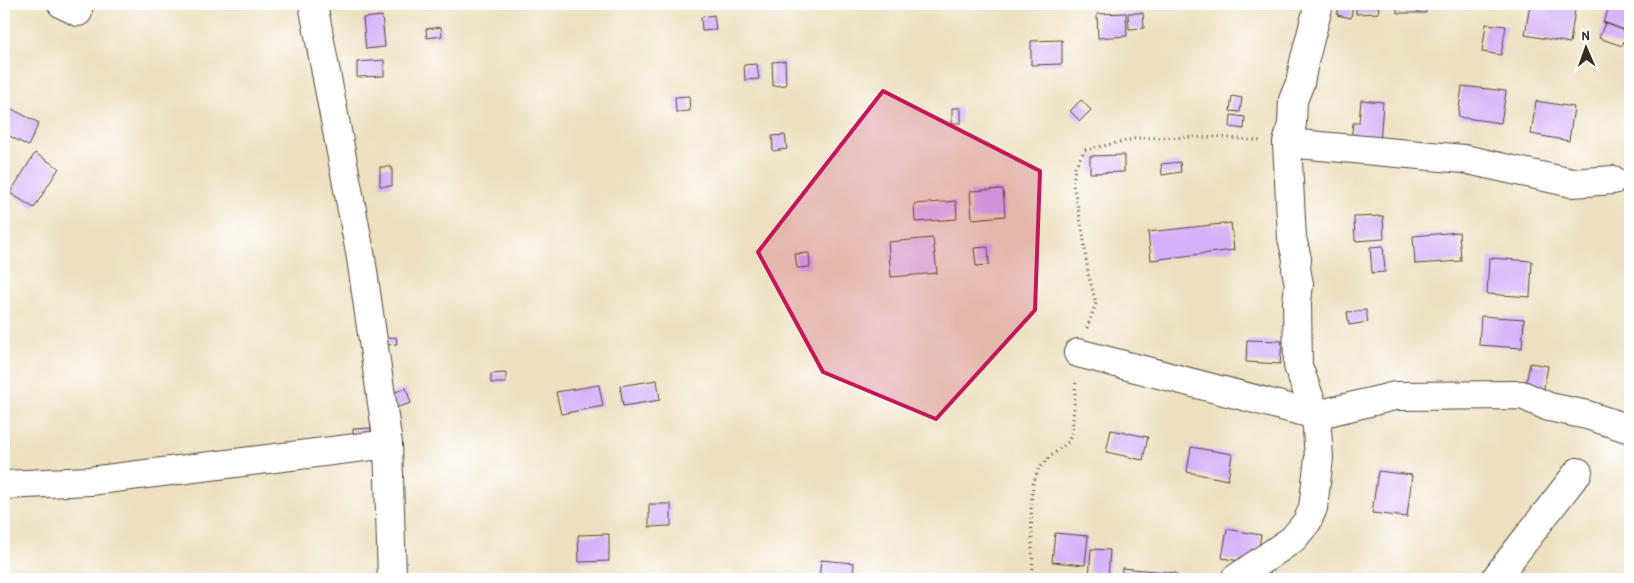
<svg xmlns="http://www.w3.org/2000/svg" width="1634" height="583" viewBox="0 0 1634 583" font-family="'Patrick Hand',sans-serif">
	<rect width="100%" height="100%" fill="#fff"/>
	<filter id="ink" filterUnits="userSpaceOnUse"><feTurbulence type="fractalNoise" baseFrequency=".02" numOctaves="2"/><feDisplacementMap in="SourceGraphic" scale="10" xChannelSelector="R" yChannelSelector="G"/><feConvolveMatrix kernelMatrix="1 2 1 2 8 2 1 2 1" color-interpolation-filters="sRGB"/></filter>
	<filter id="wash" filterUnits="userSpaceOnUse"><feTurbulence type="fractalNoise" baseFrequency=".0096" numOctaves="4" result="noise"/><feDisplacementMap in="SourceGraphic" scale="20" xChannelSelector="R" yChannelSelector="G"/><feGaussianBlur stdDeviation="1.12" result="paint"/><feColorMatrix in="noise" values="0 0 0 0 0 0 0 0 0 0 0 0 0 0 0 0 0 1.4 0 .05"/><feComposite in="paint" operator="in"/></filter>
	<g filter="url(#wash)">
		<rect width="100%" height="100%" fill="#ece0c0"/>
		<g id="blocks">
			<path fill="#d4b1f8" d="M1339,4H1353L1351,18L1337,15Z
				M1356,4H1378L1379,13L1356,14Z
				M1397,4H1426V13H1397Z
				M1530,4H1542L1575,9L1570,43L1525,35Z
				M1611,4H1630V32L1603,22Z
				M1126,13L1127,36L1098,38L1097,14Z
				M1128,13H1143L1144,28L1129,29Z
				M714,15L716,30L702,31L701,17Z
				M382,16L385,47L366,49L363,18Z
				M1605,23L1628,32L1622,46L1599,38Z
				M1486,24L1506,26L1501,55L1482,52Z
				M441,27L442,36L427,38L426,29Z
				M1062,40V64L1031,65V41Z
				M384,60V76L357,77V62Z
				M785,61L786,85L773,86L772,62Z
				M757,64L759,79L745,80L744,65Z
				M1462,86L1506,91L1501,123L1458,117Z
				M689,96L690,111L676,112L675,97Z
				M1232,96L1242,98L1240,112L1230,111Z
				M1081,100L1091,110L1080,121L1070,111Z
				M1361,100L1383,102L1380,145L1351,142L1353,123H1359Z
				M1536,101L1574,107L1569,141L1531,134Z
				M4,105L39,123L28,146L4,133Z
				M952,108H961V123H952Z
				M1231,115L1245,117L1244,129L1230,127Z
				M785,135L787,149L773,151L772,136Z
				M35,153L59,168L34,208L10,193Z
				M1124,155V172L1090,173V156Z
				M1180,162L1181,172L1162,175L1161,164Z
				M380,167H392V186H380Z
				M1003,189L1005,216L972,219L970,191Z
				M956,201L957,219L915,222L914,204Z
				M1383,216L1384,239L1355,241L1354,217Z
				M1231,223L1234,250L1151,260L1148,232Z
				M1459,232L1461,261L1415,264L1413,236Z
				M933,238L937,273L891,277L888,242Z
				M1383,246L1385,272L1372,273L1370,247Z
				M988,247L989,265L976,266L974,248Z
				M809,253L810,267L797,268L795,254Z
				M1489,258L1532,261L1530,297L1487,294Z
				M1366,310L1368,322L1349,325L1347,312Z
				M1481,316L1524,319L1522,348L1479,345Z
				M396,337L397,344L387,345V338Z
				M1247,340L1282,341L1280,364L1246,362Z
				M1530,363L1548,366L1543,393L1525,389Z
				M506,373V383H491V374Z
				M657,380L660,400L623,406L620,386Z
				M599,385L603,406L561,414L556,392Z
				M406,388L411,403L395,408L390,394Z
				M371,428V442L354,443L353,429Z
				M1111,430L1148,437L1143,460L1106,452Z
				M1191,447L1232,454L1228,480L1187,472Z
				M1378,471L1412,475L1407,517L1372,513Z
				M649,504H671V526L649,527Z
				M1227,529L1261,535L1256,564L1222,558Z
				M1055,533L1088,536L1085,565L1052,562Z
				M609,534V561L579,562L578,535Z
				M1091,549L1110,550L1108,579H1089Z
				M821,560L854,563L853,579H819Z
				M1122,568L1176,573V579H1121Z"/>
		</g>
	</g>
	<g filter="url(#ink)">
		<use href="#blocks" fill-opacity="0" stroke="#564536" stroke-width="1"/>
		<g fill="none" stroke-linecap="round" stroke-linejoin="round">
			<defs>
				<path id="street" d="M62,4L78,12
					M313,4L361,258L388,444L392,579
					M1287,143L1464,159L1572,183L1613,180
					M1078,353L1316,415L1395,396L1522,395L1549,407L1587,415L1630,429
					M4,485L90,481L388,444
					M1235,579L1293,539L1307,522L1313,508L1319,458L1316,415L1298,366L1297,302L1299,284L1296,269L1297,259L1292,238L1287,143L1292,124L1293,100L1300,83L1304,62L1319,4
					M1495,579L1578,472"/>
			</defs>
			<use href="#street" stroke="#564536" stroke-width="30"/>
			<path stroke="#564536" stroke-width="3" stroke-dasharray="1 4" stroke-linecap="butt" d="M1087,328L1096,303L1088,273L1083,233L1073,184L1075,166L1085,150L1138,138L1219,137L1260,141
				M1033,579L1031,505L1033,484L1039,468L1051,456L1068,442L1072,433L1076,380"/>
			<use href="#street" stroke="#fff" stroke-width="28"/>
		</g>
	</g>
	<path fill="#c2185b" fill-opacity="0.2" stroke="#c2185b" stroke-width="4" stroke-linejoin="round" d="M883,91L1040,171L1035,310L936,419L823,372L758,252Z"/>
	<rect width="1634" height="583" fill="none" stroke="#fff" stroke-width="20"/>
	<g transform="translate(1586 48) rotate(358)" stroke="#ffffff" stroke-width="4" paint-order="stroke">
	<path d="M0-4L9 19L0 12L-9 19Z" fill="#3b2a1e"/>
	<text y="-8" font-size="14" font-weight="bold" text-anchor="middle" fill="#3b2a1e">N</text>
	</g>
</svg>
